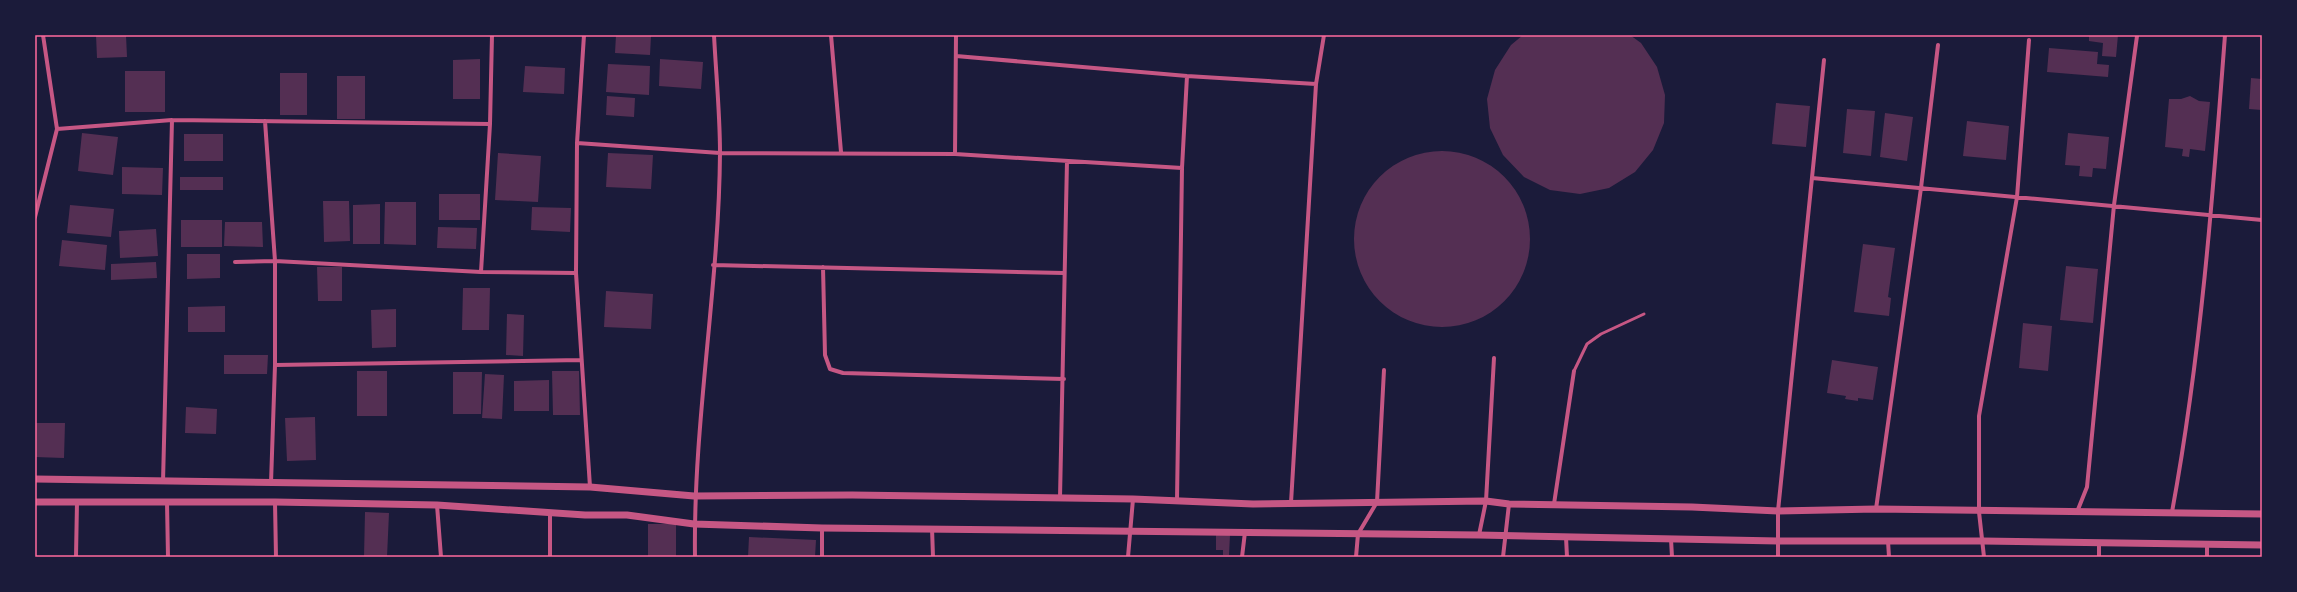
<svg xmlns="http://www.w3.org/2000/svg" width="2297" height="592" viewBox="0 0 2297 592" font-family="'Open Sans',sans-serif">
	<rect width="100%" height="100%" fill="#1b1b3a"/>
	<path fill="#542f53" d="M96,35H126L127,57L97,58Z
		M616,35L651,36L650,55L615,53Z
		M1523,35H1630L1641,43L1657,67L1665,95L1664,123L1653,150L1635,172L1609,188L1580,194L1550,190L1524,177L1503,155L1490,128L1487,99L1495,70L1511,45Z
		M2089,35H2118L2116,57L2102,56L2103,43L2089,41Z
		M2049,48L2098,52L2097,64L2109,65L2108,77L2047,72Z
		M480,59V99H453V60Z
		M660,59L703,62L701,89L659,86Z
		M608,64L650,66L649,95L606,92Z
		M525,66L565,68L564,94L523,92Z
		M125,71H165V112H125Z
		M280,73H307V115H280Z
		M337,76H365V119H337Z
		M2251,78L2262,79V110L2249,109Z
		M607,96L635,98L634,117L606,115Z
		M2190,96L2199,101L2210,102L2205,151L2190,149L2189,157L2182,156L2183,149L2165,147L2169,99H2181Z
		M1776,103L1810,106L1806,147L1772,144Z
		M1847,109L1875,111L1871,156L1843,153Z
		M1885,113L1913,117L1907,161L1880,157Z
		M1967,121L2009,126L2006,160L1963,156Z
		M82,133L118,137L113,175L78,171Z
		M2068,133L2109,137L2106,169L2093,168L2092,177L2079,176L2080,166L2065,165Z
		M184,134H223V161H184Z
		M1354 239a88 88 0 1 1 176 0a88 88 0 1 1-176 0Z
		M498,153L541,156L538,202L495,200Z
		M608,153L653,155L651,189L606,187Z
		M122,167L163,168L162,195L122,194Z
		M180,177H223V190H180Z
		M439,194H480V220H439Z
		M323,201H349L350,241L324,242Z
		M385,202H416V245L384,244Z
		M380,204V244H353V205Z
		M70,205L114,209L111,237L67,233Z
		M532,207L571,208L570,232L531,230Z
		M181,220H222V247H181Z
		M225,222H262L263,247L224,246Z
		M438,227L477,228L476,249L437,248Z
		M156,229L158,256L120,258L119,231Z
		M62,240L107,245L105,270L59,266Z
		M1863,244L1895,248L1888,297L1891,298L1889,316L1854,312Z
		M187,254H220V278L187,279Z
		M156,262L157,278L111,280V264Z
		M2066,266L2098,269L2093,323L2060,320Z
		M317,267H342V301H318Z
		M463,288H490L489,330H462Z
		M606,291L653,294L651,329L604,327Z
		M225,306V332H188V307Z
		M396,309V347L372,348L371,310Z
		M507,314L524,315L523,356L506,355Z
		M2023,323L2052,326L2048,371L2019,368Z
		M224,355H268L267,374H224Z
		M1832,360L1878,367L1873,400L1858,398V401L1845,399L1846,396L1827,393Z
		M357,371H387V416H357Z
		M552,371H579L580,415H553Z
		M453,372H482L481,414H453Z
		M485,374L504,375L502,419L482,418Z
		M549,380V411H514V381Z
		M186,407L217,409L216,434L185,433Z
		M315,417L316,460L287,461L285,418Z
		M35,423H65L64,458L35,457Z
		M365,512L389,513L387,557H364Z
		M648,524H676V557H648Z
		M1216,535H1230L1229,555H1223V550H1216Z
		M749,537L816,540L815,557H748Z"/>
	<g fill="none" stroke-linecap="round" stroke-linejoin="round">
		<path stroke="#c65784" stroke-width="3" d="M1574,371L1587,344L1601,334L1644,314"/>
		<path stroke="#c65784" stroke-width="4" d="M584,35L577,143L576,273L590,487
			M831,35L841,152
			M956,56L1187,76L1316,84
			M265,121L275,261V365L271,483
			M57,129L172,120L490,124
			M577,143L720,153L955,154L1182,168
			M955,154L956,35
			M1812,178L2262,220
			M35,217L57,129L43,35
			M235,262L275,261L481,272L576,273
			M713,265L1064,273
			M823,267L825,355L830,369L843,373L1064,379
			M481,272L490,124L492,35
			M275,365L581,360
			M163,482L172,120
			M1060,498L1067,161
			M1177,500L1182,168L1187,76
			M167,502L168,557
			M275,502L276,557
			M1291,503L1316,84L1324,35
			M1554,504L1574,371
			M437,505L441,557
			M1876,509L1921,188L1938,45
			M2077,512L2087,487L2114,205L2137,36
			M2172,512C2201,355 2213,194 2225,35
			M822,528V557
			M932,528L933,557
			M1479,535L1486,501L1494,358
			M1566,537L1567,557
			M1671,539L1672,557
			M1888,541L1889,557
			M2207,545V557
			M76,557L77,502
			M550,557V513
			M695,557C693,422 719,288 720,153C720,114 716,74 714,35
			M1128,557L1133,499
			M1242,557L1245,532
			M1356,557L1358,534L1377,502L1384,370
			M1503,557L1509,504
			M1778,557V511L1824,60
			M1984,557L1979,512V416L2017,197L2029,40
			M2099,557V544"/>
		<path stroke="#c65784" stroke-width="7" d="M35,479L590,487L694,496L852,495L1133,499L1253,504L1486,501L1509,504L1692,507L1778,511L1876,509L2262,514
			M35,502H275L437,505L585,515H627L694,524L822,528L1479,535L1778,541H1983L2262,545"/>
	</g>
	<rect width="2297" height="592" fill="none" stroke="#1b1b3a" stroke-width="72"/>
	<rect x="36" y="36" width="2225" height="520" fill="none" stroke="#ff6b9d" stroke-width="1.5"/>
</svg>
